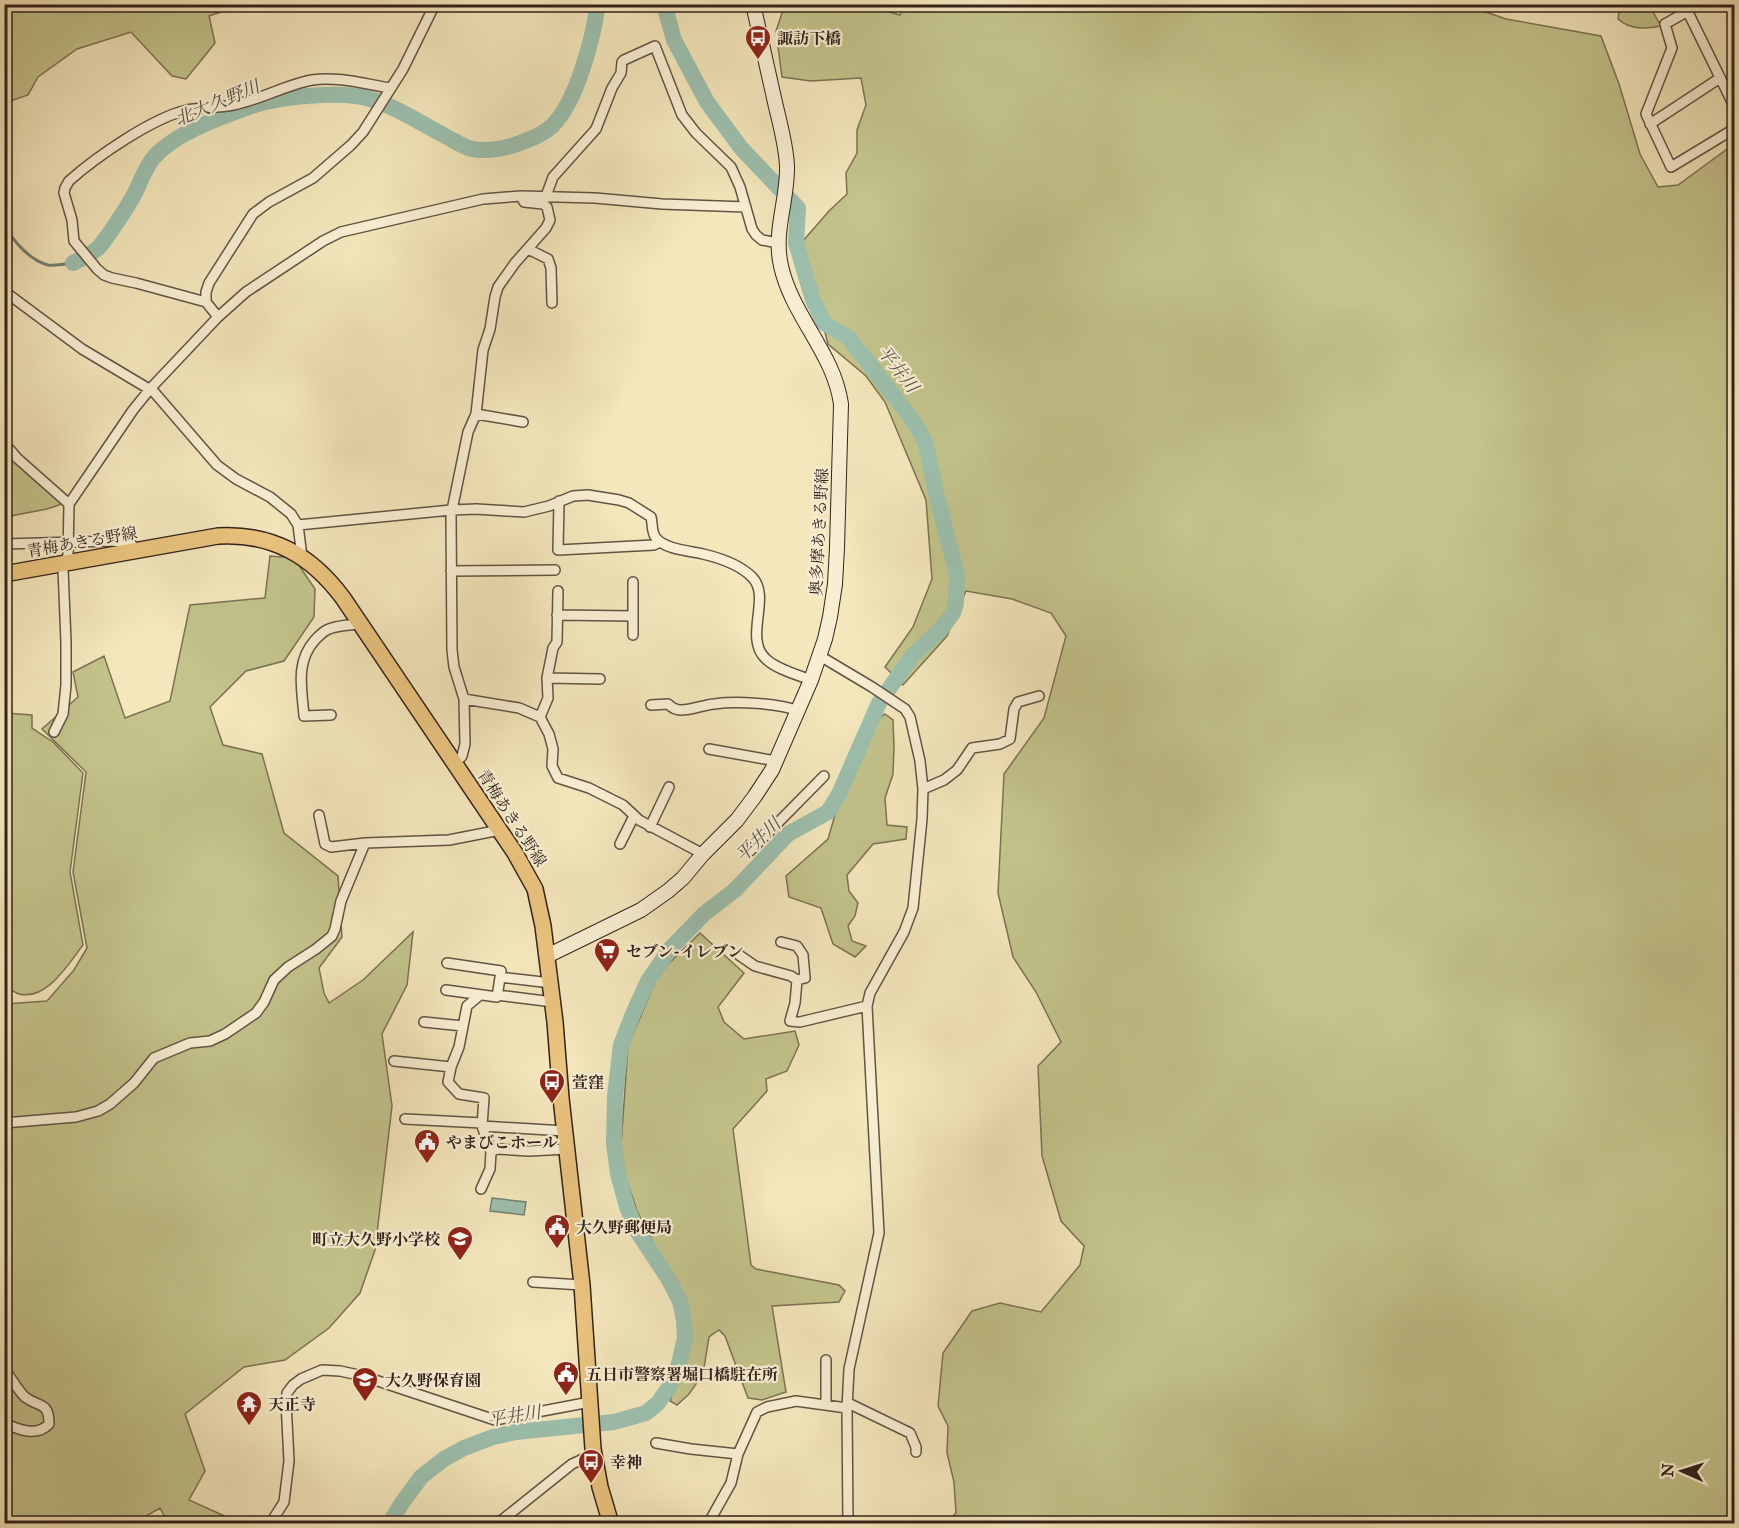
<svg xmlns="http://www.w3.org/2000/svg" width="1739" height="1528" viewBox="0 0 1739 1528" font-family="'IM FELL Great Primer','Noto Serif JP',serif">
	<rect width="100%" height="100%" fill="#f4e7bc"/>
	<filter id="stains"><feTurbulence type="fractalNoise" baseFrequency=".00333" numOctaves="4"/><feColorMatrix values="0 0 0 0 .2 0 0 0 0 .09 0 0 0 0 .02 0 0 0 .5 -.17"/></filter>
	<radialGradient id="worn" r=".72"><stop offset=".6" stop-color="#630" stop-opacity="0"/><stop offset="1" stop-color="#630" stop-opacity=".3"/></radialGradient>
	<path fill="#c3c38b" stroke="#7b7253" stroke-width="1.5" d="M785,4L854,5V10L876,8L900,15L906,4L1466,5L1506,19L1601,36L1619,84L1640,154L1658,187L1678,185L1734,144V1523H946L956,1513L954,1482L947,1453L948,1426L938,1406L943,1353L972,1311L1000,1303L1041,1312L1080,1265L1084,1246L1061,1221L1042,1156L1038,1066L1061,1042L1036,992L1013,957L998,893L1004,774L1044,718L1066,636L1051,613L1012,599L966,591L947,636L903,685L885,667L913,627L932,579L926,500L885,402L866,376L828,344L802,242L829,211L847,194L846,173L857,153V130L866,105L861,78L811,81L782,77L776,31Z
		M4,5L5,4L242,5L209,16L215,43L186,79L172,76L131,32L77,49L38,77L28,95L5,103Z
		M1620,5H1649L1661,26C1646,29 1630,30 1618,19Z
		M14,459L62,504L47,509L5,517V466Z
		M270,556L294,558L315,589L314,617L284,661L246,671L210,707L223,745L262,754L284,833L338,876L342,937L319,968L324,993L329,1003L363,980L413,932L407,985L382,1034L392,1106L375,1250L360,1293L329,1328L285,1360L244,1367L185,1414L205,1471L189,1500L229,1518V1523H168L160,1508L134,1523H5L4,1132L11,1126L10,1114L5,1111V1004L47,1001L74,970L87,948L73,872L86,772L42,729L78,697L73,672L104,656L125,718L170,701L190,605L265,598Z
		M5,713L32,715V728L53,742L83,773L70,872L83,945C69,963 47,1001 19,994C15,993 10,989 7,987L4,963Z
		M885,714L893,720L894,747L893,774L885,798L887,825L907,827L906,839L873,844L847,875L849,891L858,903L855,916L848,926L852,941L866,946L855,957L833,944L821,908L789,897L786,876L828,839L839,801L880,718Z
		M700,933L744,973L718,1007L724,1022L744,1039L795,1031L799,1045L787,1071L766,1079L767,1091L733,1129L751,1265L756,1269L839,1285L845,1291L839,1302L772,1306L786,1392L762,1400L748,1398L725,1336L719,1330L709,1337L703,1374L689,1394L677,1405L670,1401L689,1347L677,1289L637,1211L620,1160L628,1046L659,973Z"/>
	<path fill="#9cc0ae" stroke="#728173" stroke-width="1.5" d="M492,1198L526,1202L524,1215L490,1211Z"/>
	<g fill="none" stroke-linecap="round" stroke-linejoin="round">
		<path stroke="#728173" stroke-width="3" d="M4,226C15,242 29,260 48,265C56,266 65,264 73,263
			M4,677L10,699"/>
		<path stroke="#9cc0ae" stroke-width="16" d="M73,263C81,259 90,255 97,249C104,243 130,203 135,193C141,181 145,168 154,157C176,133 218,118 249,107C276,97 342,90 370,99C397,107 422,124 447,137C455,141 463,147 472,149C489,152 504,149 520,143C531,139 544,134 552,126C577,102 593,38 598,4
			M389,1524L402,1503L421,1477L444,1459L464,1448L493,1437L516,1432L614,1422L646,1413L658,1403L669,1387L679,1364L685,1338L684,1320L680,1301L668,1278L637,1231L627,1207L618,1174L614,1144L615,1096L621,1045L633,1014L648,981L670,949L705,913L735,890L788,834L828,812L839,794L879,703L913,655L942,628L953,613L956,603L957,575L936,493L926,444L915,423L849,338L824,323L813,300L796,243L798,208L741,148L707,102L674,40L664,4"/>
		<defs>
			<path id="minor" d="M1684,4L1734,106
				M1688,11L1665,24L1672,48L1646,114L1671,167L1734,129
				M1650,124L1720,78
				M546,196L553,177L596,129L612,88L621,73L622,62L624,60L655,46L682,115L696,133L731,167L740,187L752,229L756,235L762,240L778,243
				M528,249L548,259L551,268L552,303
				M4,291L82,349L154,392L217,465L236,479L270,497L291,514L298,525L302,557
				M206,302V292L209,283L253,214L269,202L313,178L351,145L363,132L403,69L435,4
				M218,317L206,302L136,283L112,278L104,275L97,269L74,241L72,220L64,193L65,188L69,181C96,157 152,118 187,110C202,107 218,108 233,105C260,100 285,85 312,80C337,76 365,84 390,88
				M476,414L523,422
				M4,443L17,458L69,504
				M559,501L558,550L654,545L660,542
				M298,525L451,510L476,509L524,512L549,506L573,496L588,495L619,500L629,503L651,517C653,524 651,532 656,538C664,549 690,551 703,554C720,558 739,564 752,577C772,597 743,638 766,659C776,669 798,675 811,680
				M4,544L112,541L130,543L137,550
				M451,571L555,570
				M557,615L633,616
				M633,635V582
				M820,656L872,687L905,709L910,717L920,761L923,789L922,819L913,908L904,932L870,993L867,1006L879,1233L849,1369L847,1408L848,1524
				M547,678L600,679
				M464,699L519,708L540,717L549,734L553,749L552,766L558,778L589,788L623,805L639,820L703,854
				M651,705L668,704C672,708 675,710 681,710C692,710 703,705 714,704C736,701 778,703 799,711
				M331,715L304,716C302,689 295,662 315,640C319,636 323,631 329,629C339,625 351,625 361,624
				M540,717L548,698L547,678L553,648L557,642L558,591
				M54,732L63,714L66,685V642L63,569L68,555L69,504L133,410L150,389L218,317L246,292L323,241L341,232L483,199L521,196L595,198L662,204L746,207
				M709,749L776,761
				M455,764L462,756L465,744L464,699L454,667L452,650L451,515L468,432L476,414L483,350L490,329L495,297L498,287L515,263L546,228L550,220L547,207L543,204L524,202L521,196
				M923,789L944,780L957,770L972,748L1000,744L1010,739L1014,709L1018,702L1039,696
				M319,815L325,844L331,847L365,843
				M650,827L669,787
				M620,844L634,816
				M750,851L824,776
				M739,955L755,966L791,976L797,980L805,978L803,955L797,946L781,942
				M500,977L551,983
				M797,980L795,1003L790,1021L800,1022L867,1006
				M446,990L497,997L501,971L447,963
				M480,995L467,1006L459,1047L451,1067L448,1082L459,1094L484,1098L482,1126L491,1152L490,1169L481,1189
				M497,995L553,1002
				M424,1022L463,1026
				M394,1061L451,1067
				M405,1119L482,1123
				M4,1123L76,1117L98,1111L110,1104L134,1083L154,1058L190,1043L210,1041L225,1034L256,1013L264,1002L274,980L288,967L316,949L332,936L335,929L341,901L365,843L449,840L500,830
				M482,1126L565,1131
				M491,1152L497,1149L529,1151L567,1149
				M533,1282L582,1285
				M4,1369C10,1376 19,1392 25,1397C39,1408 49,1401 49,1424C37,1437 19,1430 4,1423
				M848,1403L910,1433L916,1447V1452
				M826,1404V1360
				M656,1443L691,1449L738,1454
				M270,1524L284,1502L289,1461L286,1402L287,1393L293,1385L301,1379L322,1370L340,1371L363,1376L495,1420L590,1402
				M421,1524V1523
				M497,1524L572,1464L594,1454
				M708,1524L731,1483L738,1454L757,1412L767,1407L796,1401L847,1408"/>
			<path id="secondary" d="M547,956L641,910L668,891L683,878L703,854L737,820L755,796L772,770L811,680L825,639L830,617L835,584L837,548L841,404C834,353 792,316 781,266C773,231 788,200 787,166C786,143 779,121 774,98C767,67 760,36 753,4"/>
			<path id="primary" d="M4,574L218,536C272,533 311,555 343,598L515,853L535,889L543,926L555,1022L561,1098L582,1285L593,1449L600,1487L611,1524"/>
		</defs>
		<use href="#minor" stroke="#635343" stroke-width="12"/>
		<use href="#secondary" stroke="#33221b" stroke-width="16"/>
		<use href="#primary" stroke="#33221b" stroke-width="18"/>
		<use href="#minor" stroke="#f8efd3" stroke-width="9"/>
		<use href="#secondary" stroke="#f8efd3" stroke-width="14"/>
		<use href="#primary" stroke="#eac47e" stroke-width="15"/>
	</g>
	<defs>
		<symbol id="bus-pin" viewBox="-11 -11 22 30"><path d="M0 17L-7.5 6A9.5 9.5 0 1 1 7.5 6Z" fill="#8f2418" stroke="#f8efd3"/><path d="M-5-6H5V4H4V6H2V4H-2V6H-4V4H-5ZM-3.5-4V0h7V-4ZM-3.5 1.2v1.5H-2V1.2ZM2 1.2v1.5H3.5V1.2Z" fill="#fff"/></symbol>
		<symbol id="supermarket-pin" viewBox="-11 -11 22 30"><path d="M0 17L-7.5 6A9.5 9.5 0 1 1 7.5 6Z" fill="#8f2418" stroke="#f8efd3"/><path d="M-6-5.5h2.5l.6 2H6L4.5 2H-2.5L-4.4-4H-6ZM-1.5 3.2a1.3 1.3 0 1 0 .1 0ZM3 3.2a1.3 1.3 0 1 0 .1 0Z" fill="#fff"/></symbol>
		<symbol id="civic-pin" viewBox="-11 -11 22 30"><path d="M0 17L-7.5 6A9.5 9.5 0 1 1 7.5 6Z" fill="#8f2418" stroke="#f8efd3"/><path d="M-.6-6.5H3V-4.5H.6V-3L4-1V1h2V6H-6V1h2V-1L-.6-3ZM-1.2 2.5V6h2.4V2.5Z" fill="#fff"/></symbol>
		<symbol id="school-pin" viewBox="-11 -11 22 30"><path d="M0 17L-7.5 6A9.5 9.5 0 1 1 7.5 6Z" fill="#8f2418" stroke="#f8efd3"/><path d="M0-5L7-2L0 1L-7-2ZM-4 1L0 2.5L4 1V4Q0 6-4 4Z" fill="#fff"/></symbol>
		<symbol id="temple-pin" viewBox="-11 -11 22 30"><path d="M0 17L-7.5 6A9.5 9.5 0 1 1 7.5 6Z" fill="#8f2418" stroke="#f8efd3"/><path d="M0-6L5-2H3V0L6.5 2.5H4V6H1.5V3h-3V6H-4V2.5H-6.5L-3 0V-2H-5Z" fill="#fff"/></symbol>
	</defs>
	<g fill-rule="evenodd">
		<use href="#bus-pin" x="743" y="23" width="30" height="40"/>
		<use href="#supermarket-pin" x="592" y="936" width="30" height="40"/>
		<use href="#bus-pin" x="537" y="1067" width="30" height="40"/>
		<use href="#civic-pin" x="412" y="1127" width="30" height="40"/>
		<use href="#civic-pin" x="542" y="1212" width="30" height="40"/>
		<use href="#school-pin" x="445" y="1224" width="30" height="40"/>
		<use href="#civic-pin" x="551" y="1359" width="30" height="40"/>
		<use href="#school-pin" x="350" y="1365" width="30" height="40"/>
		<use href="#temple-pin" x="234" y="1389" width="30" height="40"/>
		<use href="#bus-pin" x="576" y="1447" width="30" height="40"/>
	</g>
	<g text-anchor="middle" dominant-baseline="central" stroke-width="4.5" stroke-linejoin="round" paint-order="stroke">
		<g font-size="16" font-weight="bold" fill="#33221b" stroke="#f8efd3" text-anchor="start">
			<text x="777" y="38">諏訪下橋</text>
			<text x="626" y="951">セブン-イレブン</text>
			<text x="572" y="1082">萱窪</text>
			<text x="446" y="1142">やまびこホール</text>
			<text x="576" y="1227">大久野郵便局</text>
			<text x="440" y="1239" text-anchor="end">町立大久野小学校</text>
			<text x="586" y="1374">五日市警察署堀口橋駐在所</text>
			<text x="385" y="1380">大久野保育園</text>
			<text x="268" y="1404">天正寺</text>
			<text x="610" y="1462">幸神</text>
		</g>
		<g font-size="16" fill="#33221b" stroke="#f8efd3">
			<text transform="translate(819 532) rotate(-87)">奥多摩あきる野線</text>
			<text transform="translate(82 542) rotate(-10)">青梅あきる野線</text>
			<text transform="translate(512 818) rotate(57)">青梅あきる野線</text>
		</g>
		<g font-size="18" font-style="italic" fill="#525147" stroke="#f8efd3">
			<text transform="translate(217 103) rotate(-23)">北大久野川</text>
			<text transform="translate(898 369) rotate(52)">平井川</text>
			<text transform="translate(758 840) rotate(-44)">平井川</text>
			<text transform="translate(514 1416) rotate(-9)">平井川</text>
		</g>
	</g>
	<rect width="1739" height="1528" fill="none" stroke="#f4e7bc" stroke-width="24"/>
	<rect x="6" y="6" width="1727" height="1516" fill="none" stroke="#33221b" stroke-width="3"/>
	<rect x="12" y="12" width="1715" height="1504" fill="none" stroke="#33221b" stroke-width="1.5"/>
	<g transform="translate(1682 1471) rotate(273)" stroke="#f8efd3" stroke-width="4.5" paint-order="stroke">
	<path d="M0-4.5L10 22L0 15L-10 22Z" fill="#33221b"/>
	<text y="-9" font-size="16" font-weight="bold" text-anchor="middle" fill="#33221b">N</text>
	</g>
	<rect width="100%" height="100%" filter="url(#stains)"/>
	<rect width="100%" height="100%" fill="url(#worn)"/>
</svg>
